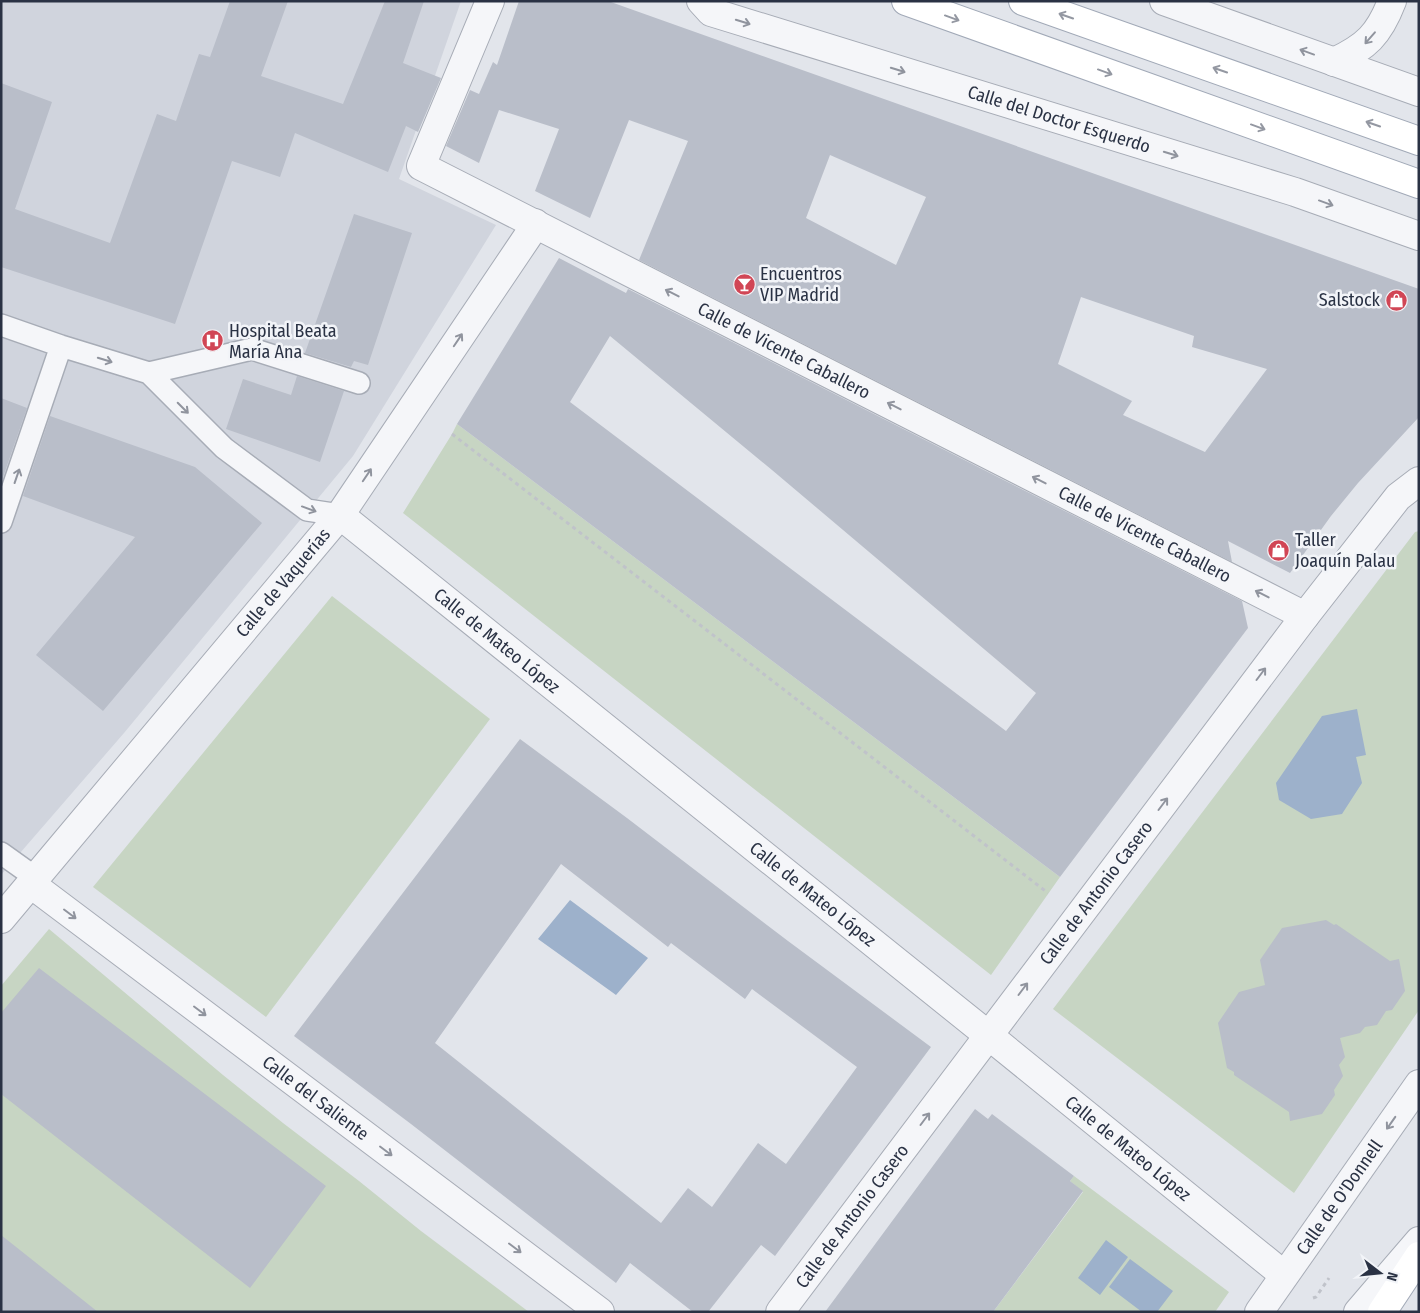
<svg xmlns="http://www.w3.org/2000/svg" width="1420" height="1313" viewBox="0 0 1420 1313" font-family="'Fira Sans Condensed',sans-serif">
	<rect width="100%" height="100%" fill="#e2e5eb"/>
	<path fill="#d0d4dd" d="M1,1H461L399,179L496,225L353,456L124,733L1,875Z"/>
	<path fill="#c7d5c3" d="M457,424L1060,877L991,975L403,513L452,434Z
		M1419,531V1010L1294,1193L1053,1009L1415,532Z
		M332,596L490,719L266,1017L93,887Z
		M49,929L223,1075L283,1123L359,1181L421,1231L529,1312H1V986Z
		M1074,1176L1229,1292L1215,1312H993L1083,1192L1070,1181Z"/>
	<path fill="#9db1cb" d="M1357,709L1366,755L1356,757L1362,783L1342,814L1311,819L1279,800L1276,783L1322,716Z
		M570,900L648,958L616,995L538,939Z
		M1106,1240L1128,1257L1100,1295L1078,1278Z
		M1130,1259L1173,1291L1157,1312H1142L1109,1287Z"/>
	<path fill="#b9bec9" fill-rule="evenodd" d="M230,1H288L261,76L343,104L385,1H424L403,63L441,78L418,132L406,126L388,172L295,133L280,177L232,161L175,324L1,267V83L52,102L15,209L110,243L157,114L176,121L199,54L210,57Z
		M519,1H608L1419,289V417L1358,483L1331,516L1290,573L1228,541L1232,562L639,260L688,141L629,120L590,218L535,191L559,129L499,110L479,163L446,146L470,90L479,94L493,62L497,65ZM830,155L926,197L896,265L806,218ZM1081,297L1194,336L1192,347L1267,369L1205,452L1123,415L1132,401L1058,364Z
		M354,214L412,233L368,365L354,361L351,367L305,353Z
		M559,258L626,293L628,289L1242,601L1248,628L1060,877L457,424ZM610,336L772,470L1036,693L1006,731L570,402Z
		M297,376L344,391L320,462L226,429L243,379L291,395Z
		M1,398L27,408L1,483Z
		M50,416L195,467L262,523L103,711L36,655L135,537L23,496Z
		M520,739L627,818L788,941L931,1047L775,1256L761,1245L708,1312H693L630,1263L616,1283L411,1124L294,1036ZM561,864L668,947L671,943L745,999L752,989L857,1067L786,1164L758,1143L712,1207L688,1188L661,1223L435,1043Z
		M1326,920L1334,925L1336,924L1390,961L1399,959L1405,991L1392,1010L1386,1011L1377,1025L1365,1027L1360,1033L1340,1038L1345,1057L1339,1065L1343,1076L1334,1090L1335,1095L1322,1114L1290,1121L1289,1112L1234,1075V1072L1227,1068L1218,1023L1239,992L1265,985L1260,960L1282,928Z
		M39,968L326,1186L250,1288L1,1094V1013Z
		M975,1109L988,1119L992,1114L1074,1176L1070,1181L1083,1191L993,1312H825Z
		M1,1235L98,1312H1Z"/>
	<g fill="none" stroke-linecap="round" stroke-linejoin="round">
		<defs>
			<path id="service" d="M1,325L61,346L149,373L224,448L307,510L340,515
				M149,373L252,349L359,383
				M1,522L61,346
				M1,853L36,878"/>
			<g id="minor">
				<path id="s1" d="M490,1L421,166L1305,616"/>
				<path id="s2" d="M701,1L711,12L1295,192L1419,236"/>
				<path d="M1164,1L1419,92"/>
				<path d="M1334,62C1366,47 1379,35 1392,1"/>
				<path id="s3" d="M340,515L988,1035L1284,1275"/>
				<path id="s4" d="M31,884L600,1312"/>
				<path id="s5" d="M1,919L340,515L528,236L535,223"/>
				<path id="s6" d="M780,1312L1305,616L1398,497L1419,481"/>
				<path id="s7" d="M1259,1312L1419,1084"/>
				<path d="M1358,1312L1419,1241"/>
			</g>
			<path id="primary" d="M906,1L1419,184
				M1023,1L1419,141
				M1382,1312L1419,1256"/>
		</defs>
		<use href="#service" stroke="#a7acb6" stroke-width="24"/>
		<use href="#minor" stroke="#a7acb6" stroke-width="30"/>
		<use href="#primary" stroke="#a1a9b7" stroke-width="30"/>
		<path stroke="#c0c3ca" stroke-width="3" stroke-dasharray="4 4" stroke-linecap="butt" d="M452,434L1048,893
			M1313,1298L1316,1297L1329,1278"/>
		<use href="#service" stroke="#f5f6f9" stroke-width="21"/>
		<use href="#minor" stroke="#f5f6f9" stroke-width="28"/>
		<use href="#primary" stroke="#fff" stroke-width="28"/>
	</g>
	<defs><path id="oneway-shaft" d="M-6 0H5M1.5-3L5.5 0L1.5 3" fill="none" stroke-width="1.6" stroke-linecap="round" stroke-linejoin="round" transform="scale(1.25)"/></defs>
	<g stroke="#9498a2">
		<use href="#oneway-shaft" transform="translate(1066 16) rotate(-161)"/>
		<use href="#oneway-shaft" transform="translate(952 18) rotate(20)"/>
		<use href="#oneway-shaft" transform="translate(1220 70) rotate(-161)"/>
		<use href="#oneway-shaft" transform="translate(1105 72) rotate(20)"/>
		<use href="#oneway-shaft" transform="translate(1373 124) rotate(-161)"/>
		<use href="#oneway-shaft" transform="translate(1258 127) rotate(20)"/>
	</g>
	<g stroke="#90949e">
		<use href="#oneway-shaft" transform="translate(743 22) rotate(17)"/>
		<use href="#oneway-shaft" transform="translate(1370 38) rotate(131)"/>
		<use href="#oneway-shaft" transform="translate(1307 52) rotate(-160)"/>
		<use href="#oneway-shaft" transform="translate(898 70) rotate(17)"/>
		<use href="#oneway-shaft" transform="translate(1171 154) rotate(17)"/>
		<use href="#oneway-shaft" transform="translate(1326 203) rotate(20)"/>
		<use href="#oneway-shaft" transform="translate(672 293) rotate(-153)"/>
		<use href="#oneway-shaft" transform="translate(458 340) rotate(-56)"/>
		<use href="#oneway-shaft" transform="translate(105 360) rotate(17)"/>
		<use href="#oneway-shaft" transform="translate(894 406) rotate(-153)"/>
		<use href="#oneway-shaft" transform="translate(183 408) rotate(45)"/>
		<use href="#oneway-shaft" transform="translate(367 475) rotate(-56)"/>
		<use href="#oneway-shaft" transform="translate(17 476) rotate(-71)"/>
		<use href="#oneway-shaft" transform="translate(1039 480) rotate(-153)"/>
		<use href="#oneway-shaft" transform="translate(309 509) rotate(20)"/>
		<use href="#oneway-shaft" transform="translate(1262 594) rotate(-153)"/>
		<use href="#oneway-shaft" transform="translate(1261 674) rotate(-53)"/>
		<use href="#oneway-shaft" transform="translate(1163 804) rotate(-53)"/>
		<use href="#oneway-shaft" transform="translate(70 914) rotate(37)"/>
		<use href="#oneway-shaft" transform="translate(1023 989) rotate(-53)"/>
		<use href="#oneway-shaft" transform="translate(200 1011) rotate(37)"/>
		<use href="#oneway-shaft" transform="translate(925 1119) rotate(-53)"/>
		<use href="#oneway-shaft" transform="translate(1391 1123) rotate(125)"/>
		<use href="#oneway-shaft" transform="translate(386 1151) rotate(37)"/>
		<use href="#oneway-shaft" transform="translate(515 1248) rotate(37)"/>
	</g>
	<defs>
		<symbol id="bar-disc" viewBox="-11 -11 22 22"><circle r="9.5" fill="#d14655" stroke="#f2f4f8"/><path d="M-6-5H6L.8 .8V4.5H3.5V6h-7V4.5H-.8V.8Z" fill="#fff"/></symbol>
		<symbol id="shop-disc" viewBox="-11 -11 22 22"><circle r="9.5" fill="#d14655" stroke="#f2f4f8"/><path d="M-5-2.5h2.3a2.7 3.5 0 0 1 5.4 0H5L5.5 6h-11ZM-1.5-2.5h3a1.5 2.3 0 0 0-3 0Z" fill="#fff"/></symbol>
		<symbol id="hospital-disc" viewBox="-11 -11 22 22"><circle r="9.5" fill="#d14655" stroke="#f2f4f8"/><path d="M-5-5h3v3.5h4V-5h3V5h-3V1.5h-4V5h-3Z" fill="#fff"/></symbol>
	</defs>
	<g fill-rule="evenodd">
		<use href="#bar-disc" x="732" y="272" width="25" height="25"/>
		<use href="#shop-disc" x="1384" y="288" width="25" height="25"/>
		<use href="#hospital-disc" x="200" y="328" width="25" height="25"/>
		<use href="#shop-disc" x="1266" y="538" width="25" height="25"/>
	</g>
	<g text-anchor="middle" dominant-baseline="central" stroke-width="5" stroke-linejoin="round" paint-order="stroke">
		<g font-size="18" fill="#2a3244" stroke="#f2f4f8">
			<text stroke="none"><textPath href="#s2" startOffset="379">Calle del Doctor Esquerdo</textPath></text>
			<text stroke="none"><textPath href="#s1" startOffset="586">Calle de Vicente Caballero</textPath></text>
			<text stroke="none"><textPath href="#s1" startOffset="991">Calle de Vicente Caballero</textPath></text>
			<text stroke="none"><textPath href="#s5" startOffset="439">Calle de Vaquerías</textPath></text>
			<text stroke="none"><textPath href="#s3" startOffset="201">Calle de Mateo López</textPath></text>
			<text stroke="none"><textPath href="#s6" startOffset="525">Calle de Antonio Casero</textPath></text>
			<text stroke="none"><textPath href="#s3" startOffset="606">Calle de Mateo López</textPath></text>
			<text stroke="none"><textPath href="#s4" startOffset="356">Calle del Saliente</textPath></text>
			<text stroke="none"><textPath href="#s3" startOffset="1011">Calle de Mateo López</textPath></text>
			<text stroke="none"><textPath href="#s7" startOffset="140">Calle de O'Donnell</textPath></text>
			<text stroke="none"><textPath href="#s6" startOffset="120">Calle de Antonio Casero</textPath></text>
		</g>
		<g font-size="18" fill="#2a3244" stroke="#f2f4f8" text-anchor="start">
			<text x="760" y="274">Encuentros<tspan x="760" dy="21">VIP Madrid</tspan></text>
			<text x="1380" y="300" text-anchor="end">Salstock</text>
			<text x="229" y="331">Hospital Beata<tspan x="229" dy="21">María Ana</tspan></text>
			<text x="1295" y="540">Taller<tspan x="1295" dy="21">Joaquín Palau</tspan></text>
		</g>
	</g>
	<rect width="1420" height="1313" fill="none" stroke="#2a3244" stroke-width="5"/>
	<g transform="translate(1380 1273) rotate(106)" stroke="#f2f4f8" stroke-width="4" paint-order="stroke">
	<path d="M0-4L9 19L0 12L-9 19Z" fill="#2a3244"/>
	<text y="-8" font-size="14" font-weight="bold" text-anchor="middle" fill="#2a3244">N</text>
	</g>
</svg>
